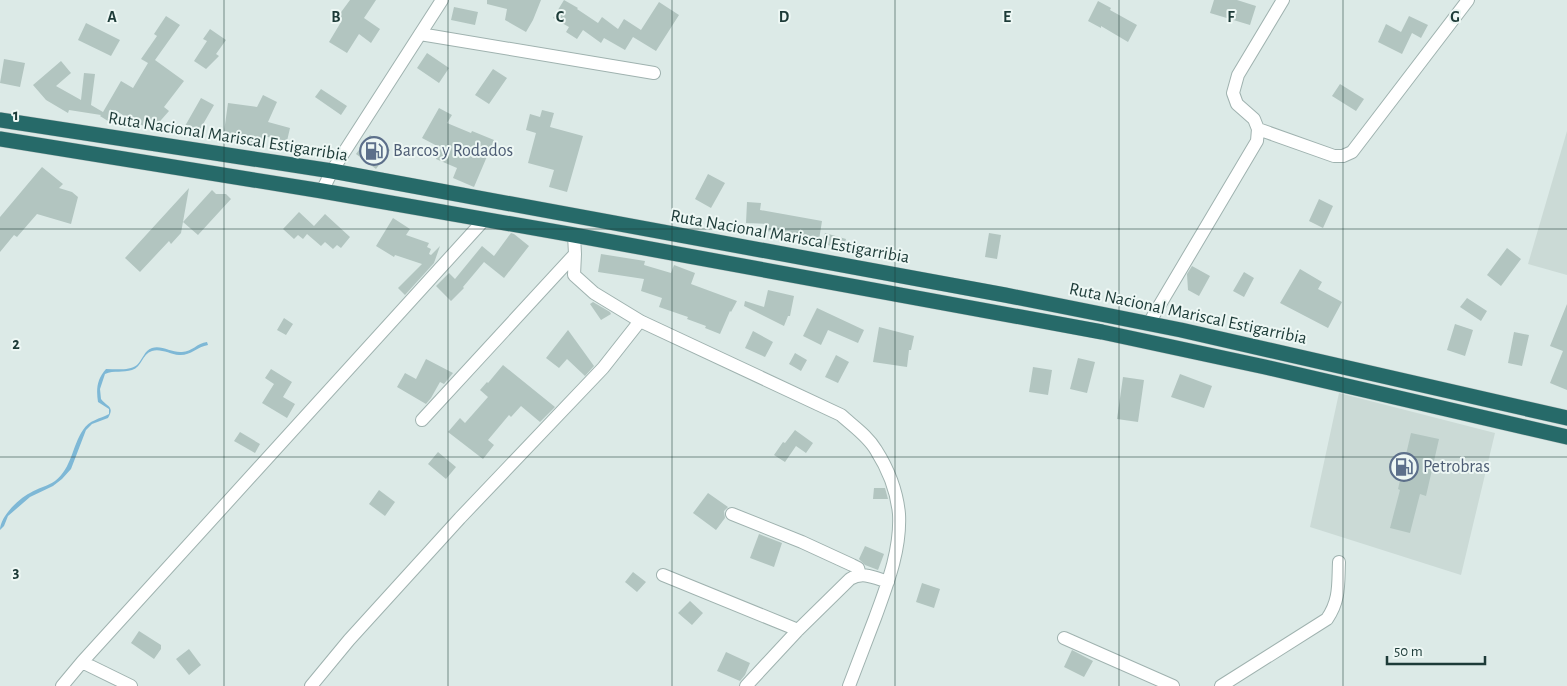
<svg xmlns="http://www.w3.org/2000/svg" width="1567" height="686" viewBox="0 0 1567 686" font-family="'Alegreya Sans',sans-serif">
	<rect width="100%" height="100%" fill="#dceae7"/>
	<path fill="#cbdad6" d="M1567,131V275L1528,264Z
		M1339,393L1495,433L1461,575L1310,527Z"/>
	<path fill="#7eb8d6" d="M207,342L208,345C197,347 190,356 179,355C170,354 160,348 152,351C142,354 142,367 132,370C123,373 114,370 105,374L100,389L101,399C107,407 115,406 108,418L92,424L86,430L71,469L62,479L53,486L30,497L8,516L4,526L0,530C0,517 18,499 30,493C38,488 48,486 55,481C72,468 72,446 83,430C89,420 100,419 109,414V409L98,402C96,389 97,379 106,369C116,369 129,371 137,365C143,359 144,351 152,348C162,345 172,353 182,352C192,352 197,343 207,342Z"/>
	<path fill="#b2c5c0" d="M350,0H376L364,18L380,29L371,43L359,34L347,53L329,42L341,22L336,19Z
		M487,0H541L533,20L526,32L505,20L507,9L487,4Z
		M564,0L578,8L577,9L598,23L602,17L618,29L624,19L641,30L659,2L679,15L656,51L633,37L625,50L604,38L601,43L583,30L577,39L566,32L569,27L553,18Z
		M1214,0H1237L1256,6L1250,25L1210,13Z
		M1098,1L1111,8L1110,10L1137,25L1128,42L1101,26V28L1088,21Z
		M454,7L478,12L475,25L451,20Z
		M166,16L180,25L155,60L184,81L164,107L169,111L154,128L137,124L115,110L108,121L100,116L101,115L69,110L68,113L46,100L33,85L61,61L71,73L56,86L81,100L84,73L95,74L91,105L103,112L121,81L133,88L148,63L141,59L157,36L154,34Z
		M1409,16L1428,25L1421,38L1412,33L1402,54L1378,42L1386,24L1401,32Z
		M86,23L120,40L111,56L78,40Z
		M210,29L226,40L216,54L219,56L206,69L194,61L207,41L203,39Z
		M427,53L449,68L439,83L417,68Z
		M4,59L25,63L20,87L0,83Z
		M493,69L507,78L489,104L475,95Z
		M1340,84L1364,99L1356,111L1332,96Z
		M321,89L347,106L341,115L315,97Z
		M263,95L277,102L268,122L290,128L287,141L263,136L258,147L246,142L223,139L228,103L257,107Z
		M201,98L214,105L198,133L185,126Z
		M439,108L452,115L447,123L471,133L472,131L494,140L474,187L453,178L457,168L436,159L441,148L422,138Z
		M542,110L554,113L550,127L583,136L567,192L549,187L554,170L528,163L536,133L526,130L530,114L540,117Z
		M370,135L390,150L376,169L356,154Z
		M42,167L63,184L59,188L72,192L78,197L71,224L37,214L17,237L14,235L0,252V217Z
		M708,174L725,183L711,208L695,199Z
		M189,188L181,233L171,244L169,241L140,272L125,258Z
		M212,190L216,194H226L231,199L198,235L183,222Z
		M1319,199L1333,206L1323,228L1309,221Z
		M747,202L761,203L760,210L822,221L819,240L767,231L769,224L746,223Z
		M299,212L314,226L325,214L350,237L341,248L337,245L333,249L325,242L321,246L307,234L303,239L298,235L294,239L283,229Z
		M393,218L410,229L406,235L429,243L427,247L431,249L429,254L431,255L440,246L434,263L405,295L398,288L422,264L395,255L394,257L376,246Z
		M511,233L514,234L529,246L504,278L484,262L463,287L464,288L451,301L436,286L449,273L455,279L482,246L494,256Z
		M825,233L846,239L843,250L822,243Z
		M989,233L1001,235L997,259L985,257Z
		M1507,248L1521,259L1501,286L1487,275Z
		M601,254L645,261L644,265L671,273L674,265L695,273L691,284L737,301L731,312L730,311L720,334L705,328L706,326L687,319L688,317L659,307L662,298L641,291L644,279L598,272Z
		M1192,266L1210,276L1199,296L1188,290L1187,274Z
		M1300,269L1322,282L1318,289L1342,302L1328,328L1280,303Z
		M1244,272L1254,278L1244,297L1233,291Z
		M768,290L794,296L790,316H788L784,326L744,306L745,301L764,307Z
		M1467,298L1487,311L1481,321L1460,307Z
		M593,302L610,312L611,314L601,320L590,304Z
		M1567,304V390L1550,383L1563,351L1550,346Z
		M817,308L864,330L858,343L828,330L821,345L803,336Z
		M284,318L293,324L286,335L277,330Z
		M1455,324L1473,330L1465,356L1447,350Z
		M879,327L914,336L911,350H909L907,367L873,362Z
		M568,330L594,366L585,376L567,359L559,368L546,358Z
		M753,331L773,342L765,357L745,348Z
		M1514,332L1529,335L1522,366L1508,363Z
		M795,353L807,360L801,371L789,364Z
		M836,355L849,362L838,383L825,377Z
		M1078,358L1095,362L1087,393L1070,389Z
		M426,359L453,373L444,384L440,382L431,398L426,404L397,387L405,373L416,379Z
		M503,365L555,407L540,422L521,406L511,417L509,415L488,440L494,445L483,459L448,432L460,418L465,423L488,397L480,390L487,382L488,383Z
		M1033,367L1052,370L1048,395L1029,392Z
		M271,369L292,382L283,397L295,404L287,418L262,403L274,384L265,378Z
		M1180,374L1212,386L1204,408L1171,397Z
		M1123,377L1144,380L1138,422L1117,419Z
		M795,430L813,443L806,453L796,446L785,462L774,455L783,442L785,443Z
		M240,432L260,444L255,453L234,441Z
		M1411,433L1439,439L1426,496L1420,494L1410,533L1390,528L1400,490L1398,489Z
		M438,452L456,467L446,479L428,464Z
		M874,488H885L888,499H873Z
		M379,490L395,502L385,516L369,504Z
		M708,493L728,507L724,511L725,518L716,530L693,513Z
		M759,534L782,543L774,567L750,558Z
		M865,546L884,554L878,570L865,565L859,559Z
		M633,572L646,582L637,592L625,582Z
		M922,583L940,589L934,608L916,602Z
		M690,601L703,613L692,625L678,613Z
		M139,631L161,645V649L154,659L131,643Z
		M189,649L201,665L189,675L176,659Z
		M1072,650L1093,661L1084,677L1064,667Z
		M726,652L750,663L745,675L740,681L717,671Z"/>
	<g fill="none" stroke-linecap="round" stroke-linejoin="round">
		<defs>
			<path id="minor" d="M420,34L654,73
				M1258,129L1334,156H1343L1352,152L1468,0
				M322,191L332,171L442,0
				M574,235L575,254L574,275L594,293L640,321L841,415C853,426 868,436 876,450C888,469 897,492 899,514C901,550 887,585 875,618C866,641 858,663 849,686
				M1149,323L1257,141L1258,129L1254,119L1237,104L1233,93L1238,75L1283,0
				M422,420L575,254
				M732,514L802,542L852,565L858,568L860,575
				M663,575L798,630
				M1064,638L1173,686
				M82,662L131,686
				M62,686L82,662L484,220
				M311,686L349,640L460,518L603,368L640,321
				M746,686L798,630L850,579C863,571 875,578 888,582
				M1221,686L1327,619C1340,600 1338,585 1339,562"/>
			<path id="highway" d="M0,120L332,171L1005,295L1181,330L1567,418
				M0,139L322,191L574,235L1102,332L1265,367L1567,437"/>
		</defs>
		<use href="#minor" stroke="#9fb2af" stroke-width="14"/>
		<use href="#highway" stroke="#bbc4c3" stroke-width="16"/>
		<use href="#minor" stroke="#fff" stroke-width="12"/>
		<use href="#highway" stroke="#266a69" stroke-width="15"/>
	</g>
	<path fill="none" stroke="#1d3b38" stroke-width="1" stroke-opacity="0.55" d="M224,0V686M448,0V686M672,0V686M895,0V686M1119,0V686M1343,0V686M0,229H1567M0,457H1567"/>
	<defs>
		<symbol id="fuel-ring" viewBox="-11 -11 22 22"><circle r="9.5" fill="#edf7f4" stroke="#5c6f8a" stroke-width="1.5"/><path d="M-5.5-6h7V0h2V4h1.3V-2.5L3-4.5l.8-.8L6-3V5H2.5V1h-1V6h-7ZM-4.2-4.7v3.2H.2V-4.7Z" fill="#5c6f8a"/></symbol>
	</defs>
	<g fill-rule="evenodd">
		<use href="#fuel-ring" x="358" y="135" width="32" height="32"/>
		<use href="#fuel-ring" x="1388" y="451" width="32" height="32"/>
	</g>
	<g text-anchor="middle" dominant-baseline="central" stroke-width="4" stroke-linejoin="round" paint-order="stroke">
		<g font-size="18" fill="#1d3b38" stroke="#edf7f4">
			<text transform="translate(228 137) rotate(9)">Ruta Nacional Mariscal Estigarribia</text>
			<text transform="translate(790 237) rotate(10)">Ruta Nacional Mariscal Estigarribia</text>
			<text transform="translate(1188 314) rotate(12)">Ruta Nacional Mariscal Estigarribia</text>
		</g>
		<g font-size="18" fill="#4e5e75" stroke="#edf7f4" text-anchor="start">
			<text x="393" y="151">Barcos y Rodados</text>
			<text x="1423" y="467">Petrobras</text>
		</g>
	</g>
	<g font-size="16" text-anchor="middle" font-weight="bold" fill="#1d3b38" stroke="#edf7f4" stroke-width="4" stroke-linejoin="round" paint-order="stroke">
		<text x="112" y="22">A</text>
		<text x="336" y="22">B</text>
		<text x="560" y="22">C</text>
		<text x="784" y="22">D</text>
		<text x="1007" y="22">E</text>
		<text x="1231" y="22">F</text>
		<text x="1455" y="22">G</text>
		<text x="16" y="120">1</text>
		<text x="16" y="349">2</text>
		<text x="16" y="577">3</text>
	</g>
	<path d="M1387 656v8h98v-8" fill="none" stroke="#1d3b38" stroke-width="2.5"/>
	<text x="1394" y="656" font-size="15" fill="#1d3b38" stroke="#edf7f4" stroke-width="4" paint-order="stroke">50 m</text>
</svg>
